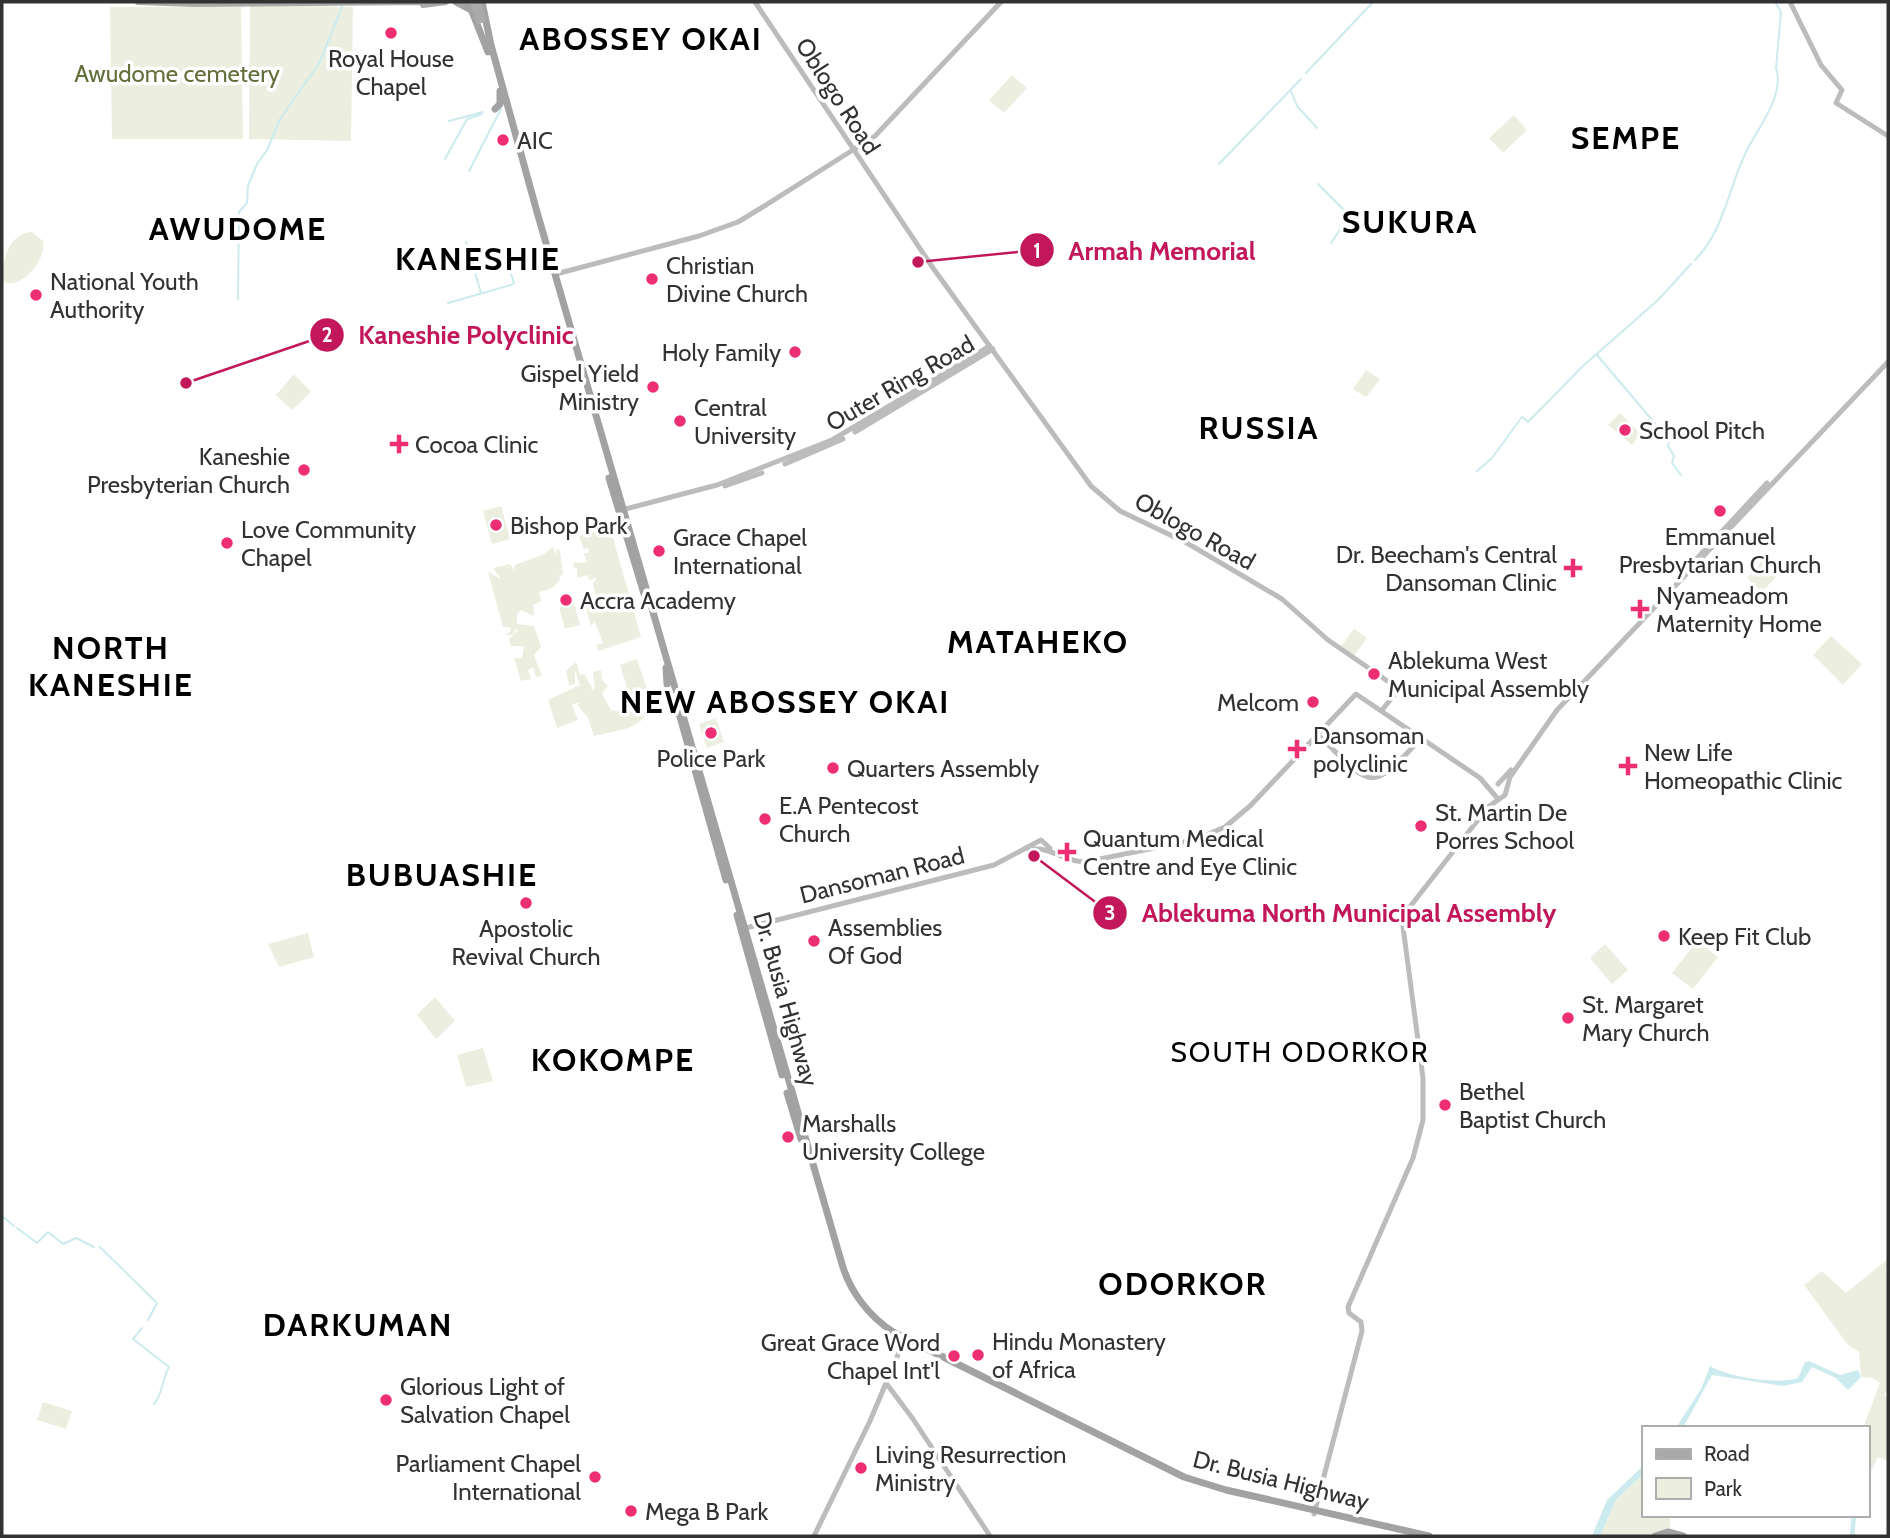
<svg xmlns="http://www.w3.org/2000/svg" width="1890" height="1538" viewBox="0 0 1890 1538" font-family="Cabin,sans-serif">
	<rect width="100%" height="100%" fill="#fff"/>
	<path fill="#ecefdf" d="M250,5L353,7L351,141L249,139Z
		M110,7H241L243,139H112Z
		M1012,75L1027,88L1004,113L989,100Z
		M1514,115L1527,130L1503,153L1489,138Z
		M32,232L43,241C47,259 21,292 2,281C2,262 8,233 32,232Z
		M1366,370L1380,379L1366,397L1353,389Z
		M294,374L311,392L292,410L276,395Z
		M1620,413L1641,434L1632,445L1608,425Z
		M501,506L510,539L492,544L483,511Z
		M610,527L641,637L598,651L596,645L603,643L595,622L591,626L584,600L596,597L593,583L597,578L589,580L588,575L577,578V568L573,567L574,562L587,563L584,553H589L588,548L584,549L579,536Z
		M553,547L557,556L556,549L560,550L563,575L558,576L561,577C555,588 550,590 539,592L541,601L533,605L534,616L521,610L517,614V624L534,626L541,647L534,655L542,676L536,677L533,667L528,670L531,679L521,681L514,658H522L524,646H511L509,639L518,630L517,628L512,635H505L511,631L510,627H503L488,572L501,579L493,568L510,564L514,570L515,565L544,554Z
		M1766,557L1782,571L1762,592L1747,578Z
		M574,603L580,625L565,629L559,607Z
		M1354,629L1367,638L1354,656L1341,646Z
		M1831,636L1862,664L1843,685L1813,655Z
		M637,659L647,689L629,695L620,665Z
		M576,662L580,675L584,674L593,689L589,690H593L595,689L593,672L601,670L602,680L608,686L602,694L611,710L627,713L651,705L642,720L629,728L594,736L588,718L578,706L579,702L572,705L578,720L557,728L548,700L580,685L575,670V684L569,685L566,671Z
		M716,718L724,742L707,748L699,724Z
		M308,933L314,957L279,967L268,944Z
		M1697,941L1718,957L1693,989L1672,973Z
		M1605,944L1628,970L1612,984L1590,958Z
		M435,997L455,1021L436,1039L417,1015Z
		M483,1048L493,1081L466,1087L457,1055Z
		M1888,1259V1389L1884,1395L1888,1398V1461L1878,1457L1867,1479V1428H1863L1880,1383L1872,1378L1861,1377L1859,1352L1848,1345L1804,1285L1822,1271L1846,1293Z
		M43,1402L72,1411L66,1429L37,1420Z
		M1643,1474V1515H1670V1529L1688,1536H1600L1616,1500Z"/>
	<path fill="#cbebef" d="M1809,1361L1840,1375L1858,1370L1861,1377L1848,1390L1836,1378L1812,1367L1802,1382L1783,1386L1712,1375L1683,1428H1676L1701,1389L1710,1366C1728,1377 1777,1385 1798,1378L1805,1362Z
		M1643,1466V1474L1616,1500L1600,1536H1592L1607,1500Z"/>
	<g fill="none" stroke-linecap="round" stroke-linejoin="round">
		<path stroke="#cbebef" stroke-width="2" d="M1306,73L1373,2
			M1291,91L1297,106L1317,128
			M449,121L483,112
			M445,159L467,119L482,114
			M1219,164L1301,79
			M469,171L501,109
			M1318,184L1344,210L1343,225L1331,243
			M466,242L481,293
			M1695,260C1726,228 1728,186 1748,148C1759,127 1785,94 1776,68L1781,12L1775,2
			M238,299L239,212L247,203L248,186L257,164L267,150L280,119L320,62L342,7
			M448,303L511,285L514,283L505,255
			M1597,355L1669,440L1668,446L1674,456L1672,463L1681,475
			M1477,471L1492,458L1522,417L1528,422L1583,366L1658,300L1691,264
			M2,1216L14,1226
			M17,1228L37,1243L48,1232L63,1244L76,1238L94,1247
			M100,1247L157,1303L148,1320
			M142,1328L133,1339L169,1367C162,1379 163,1394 154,1404"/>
		<path stroke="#cbebef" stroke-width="4.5" d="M1852,1536L1854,1515"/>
		<path stroke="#bcbcbc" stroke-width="5" d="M755,2L933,268L1091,486L1120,511L1187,543L1282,599L1328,640L1399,689L1382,710
			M1790,2L1821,65L1842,90L1836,103L1888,136
			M556,274L699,236L738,222L761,208L875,136L1001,2
			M855,432L993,349
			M785,464L843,439
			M725,486L762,473
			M622,510L717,485L832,440L990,346
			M1688,568L1767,483
			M1318,735C1371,785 1368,797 1421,738
			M1498,784L1511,770
			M1029,849C1050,846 1064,862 1085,862L1194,840L1225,827L1250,806L1356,694L1480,778L1498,799
			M742,929L994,865L1041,840L1050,848
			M886,1383L913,1419L990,1536
			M1314,1514L1362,1331L1361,1322L1349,1313L1348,1307L1413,1158L1423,1120V1078L1403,927L1405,913L1488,807L1505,795L1510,777L1557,710L1888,362
			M814,1536L870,1421L905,1338"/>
		<path stroke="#aaa" stroke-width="6" d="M138,2L194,4L426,2
			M423,5L446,2"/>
		<path stroke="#a2a2a2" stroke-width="7" d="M456,2L471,10
			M482,2L491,45L537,212L842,1264C850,1292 869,1316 893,1332L1184,1477L1226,1490L1429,1536
			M469,4L488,52
			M495,109L500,104V91
			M609,478L645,597
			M666,668L667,684
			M675,699L726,880
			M737,915L782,1075
			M787,1093L801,1139
			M1655,1536L1668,1532L1683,1536"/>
		<path stroke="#aaa" stroke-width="6" d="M473,2L479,21
			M478,2L483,20"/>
	</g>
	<g fill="#ee2e73" stroke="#fff" stroke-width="2.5">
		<circle cx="391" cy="33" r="7"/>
		<circle cx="503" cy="140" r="7"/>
		<circle cx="652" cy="279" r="7"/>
		<circle cx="36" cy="295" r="7"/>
		<circle cx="795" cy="352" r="7"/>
		<circle cx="653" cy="387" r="7"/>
		<circle cx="680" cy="421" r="7"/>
		<circle cx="1625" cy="430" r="7"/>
		<path d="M395.5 433.5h7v7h7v7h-7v7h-7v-7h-7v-7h7z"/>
		<circle cx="304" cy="470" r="7"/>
		<circle cx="1720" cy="511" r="7"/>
		<circle cx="496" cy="525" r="7"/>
		<circle cx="227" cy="543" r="7"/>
		<circle cx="659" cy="551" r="7"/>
		<path d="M1569.5 557.5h7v7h7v7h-7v7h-7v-7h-7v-7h7z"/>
		<circle cx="566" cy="600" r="7"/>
		<path d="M1636.5 598.5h7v7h7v7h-7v7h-7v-7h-7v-7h7z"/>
		<circle cx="1374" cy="674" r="7"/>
		<circle cx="1313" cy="702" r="7"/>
		<circle cx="711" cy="733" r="7"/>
		<path d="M1293.5 738.5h7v7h7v7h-7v7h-7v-7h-7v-7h7z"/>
		<path d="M1624.5 755.5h7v7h7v7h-7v7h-7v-7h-7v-7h7z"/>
		<circle cx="833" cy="768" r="7"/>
		<circle cx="765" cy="819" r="7"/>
		<circle cx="1421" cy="826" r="7"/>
		<path d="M1063.5 841.5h7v7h7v7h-7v7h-7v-7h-7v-7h7z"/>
		<circle cx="526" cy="903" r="7"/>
		<circle cx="1664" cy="936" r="7"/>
		<circle cx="814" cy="941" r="7"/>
		<circle cx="1568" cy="1018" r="7"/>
		<circle cx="1445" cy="1105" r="7"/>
		<circle cx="788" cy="1137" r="7"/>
		<circle cx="978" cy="1355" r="7"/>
		<circle cx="954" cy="1356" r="7"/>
		<circle cx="386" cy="1400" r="7"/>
		<circle cx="861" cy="1468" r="7"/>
		<circle cx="595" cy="1477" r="7"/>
		<circle cx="631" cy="1511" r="7"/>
	</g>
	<g text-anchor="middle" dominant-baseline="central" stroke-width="7" stroke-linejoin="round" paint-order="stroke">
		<g font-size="24" fill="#323232" stroke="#fff" text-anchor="start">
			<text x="391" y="58" text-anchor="middle">Royal House<tspan x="391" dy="28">Chapel</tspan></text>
			<text x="517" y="140">AIC</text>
			<text x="666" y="265">Christian<tspan x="666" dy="28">Divine Church</tspan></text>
			<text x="50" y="281">National Youth<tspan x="50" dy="28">Authority</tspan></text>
			<text x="781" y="352" text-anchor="end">Holy Family</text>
			<text x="639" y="373" text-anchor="end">Gispel Yield<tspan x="639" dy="28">Ministry</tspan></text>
			<text x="694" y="407">Central<tspan x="694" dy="28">University</tspan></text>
			<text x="1639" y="430">School Pitch</text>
			<text x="415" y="444">Cocoa Clinic</text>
			<text x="290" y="456" text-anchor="end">Kaneshie<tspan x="290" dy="28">Presbyterian Church</tspan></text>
			<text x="510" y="525">Bishop Park</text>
			<text x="241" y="529">Love Community<tspan x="241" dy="28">Chapel</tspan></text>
			<text x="1720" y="536" text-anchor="middle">Emmanuel<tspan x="1720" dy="28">Presbytarian Church</tspan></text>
			<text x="673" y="537">Grace Chapel<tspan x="673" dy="28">International</tspan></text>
			<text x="1557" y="554" text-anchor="end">Dr. Beecham's Central<tspan x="1557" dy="28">Dansoman Clinic</tspan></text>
			<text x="1656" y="595">Nyameadom<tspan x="1656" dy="28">Maternity Home</tspan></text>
			<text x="580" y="600">Accra Academy</text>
			<text x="1388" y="660">Ablekuma West<tspan x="1388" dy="28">Municipal Assembly</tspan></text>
			<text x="1299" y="702" text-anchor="end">Melcom</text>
			<text x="1313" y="735">Dansoman<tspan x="1313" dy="28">polyclinic</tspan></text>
			<text x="1644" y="752">New Life<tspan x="1644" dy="28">Homeopathic Clinic</tspan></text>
			<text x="711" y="758" text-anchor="middle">Police Park</text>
			<text x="847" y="768">Quarters Assembly</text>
			<text x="779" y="805">E.A Pentecost<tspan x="779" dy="28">Church</tspan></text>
			<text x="1435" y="812">St. Martin De<tspan x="1435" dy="28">Porres School</tspan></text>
			<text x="1083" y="838">Quantum Medical<tspan x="1083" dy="28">Centre and Eye Clinic</tspan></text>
			<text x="828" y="927">Assemblies<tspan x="828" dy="28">Of God</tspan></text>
			<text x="526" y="928" text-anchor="middle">Apostolic<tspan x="526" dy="28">Revival Church</tspan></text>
			<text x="1678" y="936">Keep Fit Club</text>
			<text x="1582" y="1004">St. Margaret<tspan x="1582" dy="28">Mary Church</tspan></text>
			<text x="1459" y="1091">Bethel<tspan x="1459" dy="28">Baptist Church</tspan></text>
			<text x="802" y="1123">Marshalls<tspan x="802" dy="28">University College</tspan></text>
			<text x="992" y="1341">Hindu Monastery<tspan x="992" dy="28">of Africa</tspan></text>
			<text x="940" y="1342" text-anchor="end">Great Grace Word<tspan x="940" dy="28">Chapel Int'l</tspan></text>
			<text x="400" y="1386">Glorious Light of<tspan x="400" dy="28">Salvation Chapel</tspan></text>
			<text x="875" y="1454">Living Resurrection<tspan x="875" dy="28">Ministry</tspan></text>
			<text x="581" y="1463" text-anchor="end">Parliament Chapel<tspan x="581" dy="28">International</tspan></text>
			<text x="645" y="1511">Mega B Park</text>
		</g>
		<g font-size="24" fill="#63703c" stroke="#fff">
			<text x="177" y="73">Awudome cemetery</text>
		</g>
		<g font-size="24" fill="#323232" stroke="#fff">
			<text transform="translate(838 96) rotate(57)">Oblogo Road</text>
			<text transform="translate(900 383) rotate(-30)">Outer Ring Road</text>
			<text transform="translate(1195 531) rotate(29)">Oblogo Road</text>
			<text transform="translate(882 875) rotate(-14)">Dansoman Road</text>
			<text transform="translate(786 999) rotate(74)">Dr. Busia Highway</text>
			<text transform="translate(1281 1480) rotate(14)">Dr. Busia Highway</text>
		</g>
		<g font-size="28" letter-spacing="2" fill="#000" stroke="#fff">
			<text x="1300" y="1052">SOUTH ODORKOR</text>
		</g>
		<g font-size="32" font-weight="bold" letter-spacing="2" fill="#000" stroke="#fff">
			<text x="641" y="38">ABOSSEY OKAI</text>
			<text x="1626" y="137">SEMPE</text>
			<text x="1410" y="221">SUKURA</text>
			<text x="238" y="228">AWUDOME</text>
			<text x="478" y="258">KANESHIE</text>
			<text x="1259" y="427">RUSSIA</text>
			<text x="1038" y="641">MATAHEKO</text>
			<text x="111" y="647">NORTH<tspan x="111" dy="37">KANESHIE</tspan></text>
			<text x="785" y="701">NEW ABOSSEY OKAI</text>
			<text x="442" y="874">BUBUASHIE</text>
			<text x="613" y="1059">KOKOMPE</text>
			<text x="1183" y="1283">ODORKOR</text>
			<text x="358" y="1324">DARKUMAN</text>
		</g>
	</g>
	<path fill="none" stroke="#c2185b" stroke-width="2.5" d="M918 262L1037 250M186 383L327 335M1034 856L1110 913"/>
	<g fill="#c2185b" stroke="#fff" stroke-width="2.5">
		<circle cx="918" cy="262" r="7"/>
		<circle cx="186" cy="383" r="7"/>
		<circle cx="1034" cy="856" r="7"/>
		<circle cx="1037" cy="250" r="18"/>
		<circle cx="327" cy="335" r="18"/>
		<circle cx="1110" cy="913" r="18"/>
	</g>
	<g font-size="21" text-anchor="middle" font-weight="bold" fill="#fff">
		<text x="1037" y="258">1</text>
		<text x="327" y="342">2</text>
		<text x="1110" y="920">3</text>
	</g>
	<g font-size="26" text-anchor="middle" font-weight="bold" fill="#c2185b" stroke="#fff" stroke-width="7" stroke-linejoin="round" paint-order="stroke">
		<text x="1162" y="260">Armah Memorial</text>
		<text x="466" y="344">Kaneshie Polyclinic</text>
		<text x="1349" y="922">Ablekuma North Municipal Assembly</text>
	</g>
	<rect width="1890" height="1538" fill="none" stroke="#323232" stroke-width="7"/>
	<rect x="1642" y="1426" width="228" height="91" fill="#ffffff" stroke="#adadad" stroke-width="2"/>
	<rect x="1656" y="1449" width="35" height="10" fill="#aaaaaa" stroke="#adadad" stroke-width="2"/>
	<text x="1704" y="1461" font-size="21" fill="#323232">Road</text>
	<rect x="1656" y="1478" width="35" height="21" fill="#ecefdf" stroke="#adadad" stroke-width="2"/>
	<text x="1704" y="1496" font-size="21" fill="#323232">Park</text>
</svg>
